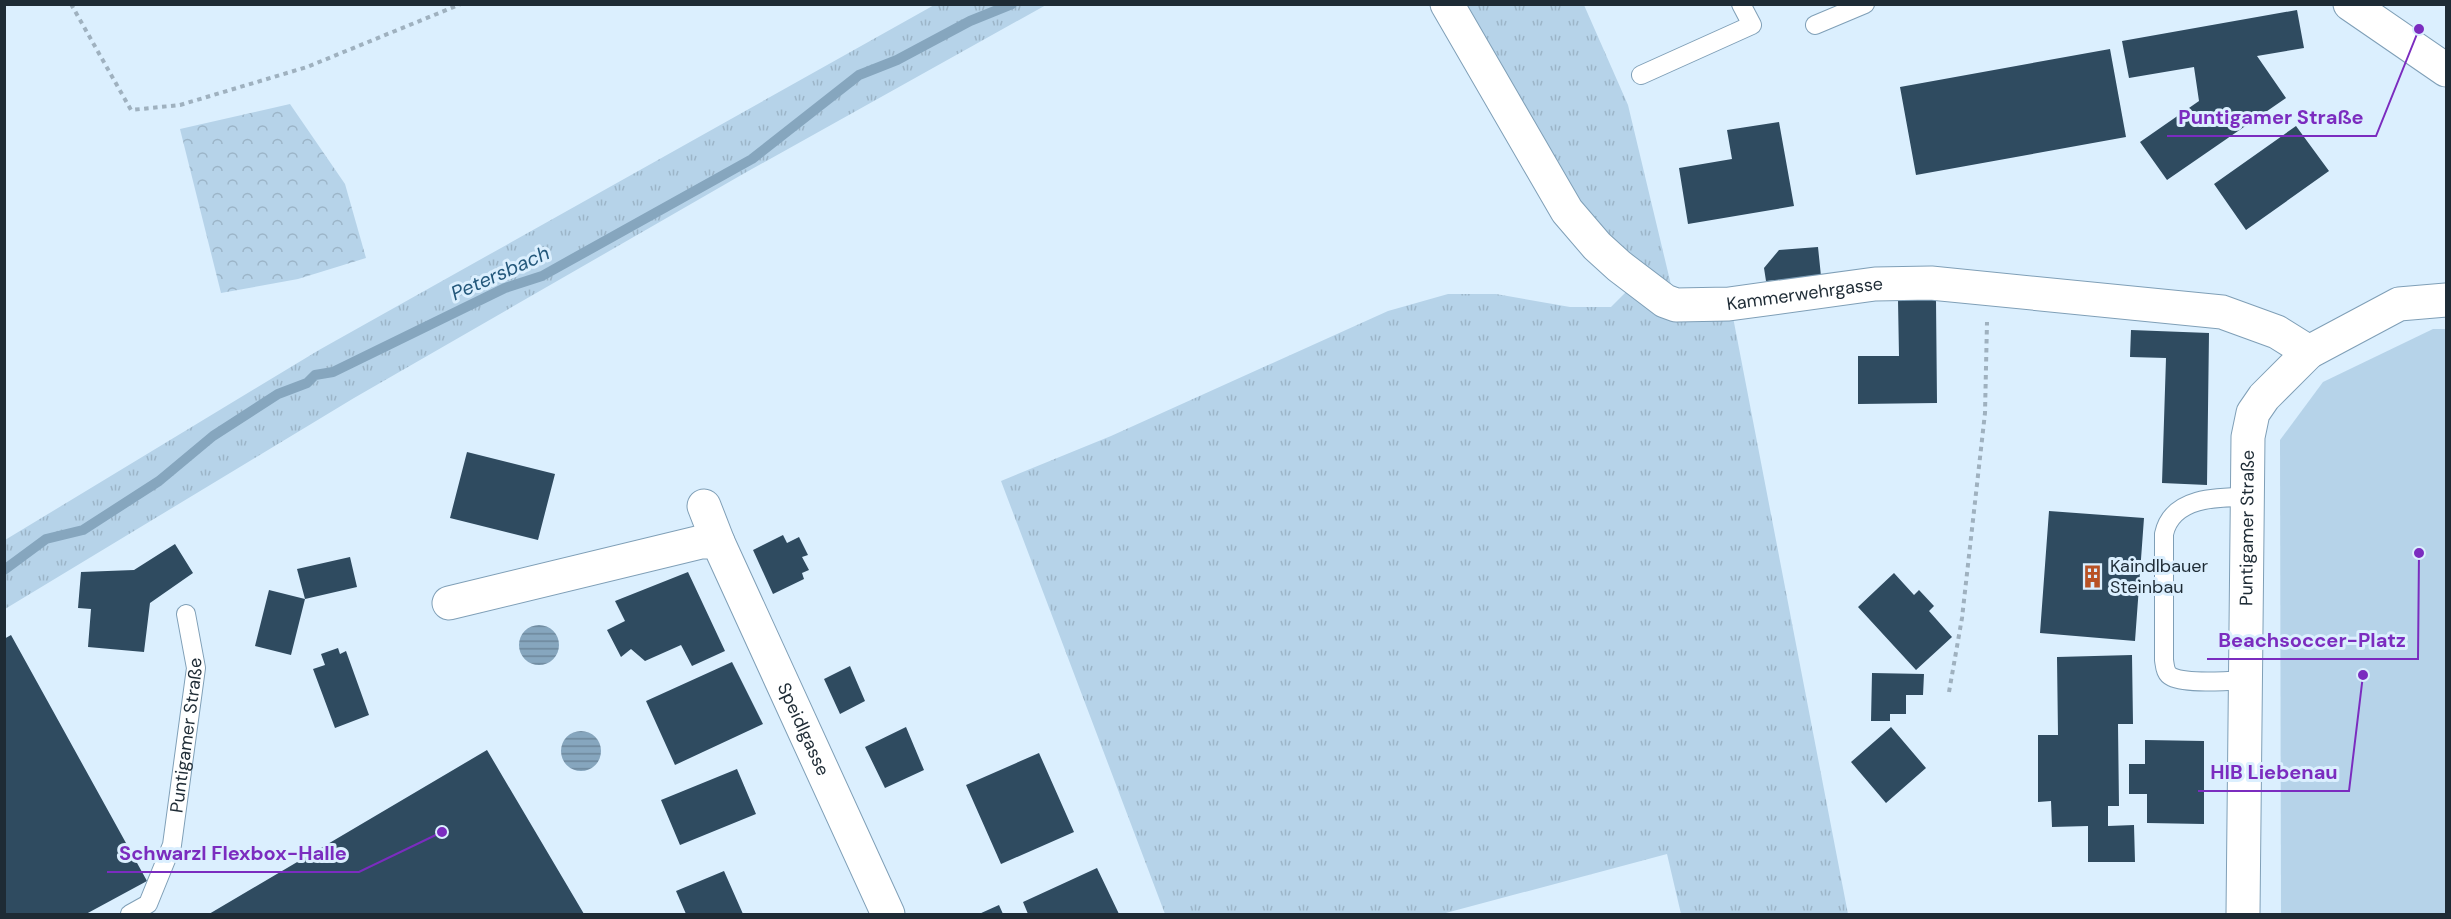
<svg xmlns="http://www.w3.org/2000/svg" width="2451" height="919" viewBox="0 0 2451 919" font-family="'DM Sans',sans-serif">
	<defs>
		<pattern id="grass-tufts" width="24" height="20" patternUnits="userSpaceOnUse" patternTransform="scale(1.5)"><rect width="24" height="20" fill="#b6d3e9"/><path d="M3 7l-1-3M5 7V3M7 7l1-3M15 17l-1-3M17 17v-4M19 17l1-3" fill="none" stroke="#9cb5c8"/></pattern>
		<pattern id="forest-crowns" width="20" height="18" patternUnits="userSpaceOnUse" patternTransform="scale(1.5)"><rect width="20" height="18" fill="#b6d3e9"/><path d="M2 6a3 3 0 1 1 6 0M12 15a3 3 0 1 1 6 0" fill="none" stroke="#9cb5c8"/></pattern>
		<pattern id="water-rules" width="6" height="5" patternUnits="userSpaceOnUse" patternTransform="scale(1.5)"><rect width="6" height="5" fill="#86a6be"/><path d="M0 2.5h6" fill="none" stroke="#6d879b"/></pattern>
	</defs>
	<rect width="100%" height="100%" fill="#dbeffe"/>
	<path fill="url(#grass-tufts)" d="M936,4L1046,5L743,174L354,398L5,609V540L319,350Z
		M1458,5H1584L1628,105L1672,289L1581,213Z
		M1629,289L1732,312L1848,914H1681L1667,854L1442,914H1165L1001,481L1111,436L1388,311L1448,294H1496L1570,307H1611Z"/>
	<path fill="url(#forest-crowns)" d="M290,104L345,184L366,258L298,279L221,293L180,129Z"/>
	<path fill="#b6d3e9" d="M2433,329H2446V914H2281L2280,440L2323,382Z"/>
	<path fill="url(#water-rules)" d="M519 645a20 20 0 1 1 40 0a20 20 0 1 1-40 0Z
		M561 751a20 20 0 1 1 40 0a20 20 0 1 1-40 0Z"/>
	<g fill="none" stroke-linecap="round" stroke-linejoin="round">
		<path stroke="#86a6be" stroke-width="10" d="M4,570L46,539L83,530L159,481L213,436L278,394L307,383L315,375L333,372L505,288L542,276L752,159L859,75L897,60L970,21L1012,4"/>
	</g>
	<path fill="#2f4b60" d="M2297,10L2304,48L2257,56L2286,98L2167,180L2140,142L2199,101L2194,67L2129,78L2122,41Z
		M2110,49L2126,137L1916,175L1900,87Z
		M1779,122L1794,206L1688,224L1679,168L1732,159L1727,130Z
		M2296,126L2329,171L2246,230L2214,184Z
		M1818,247L1821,276L1766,281L1764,268L1779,250Z
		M1898,300H1936L1937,403L1858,404V356H1899Z
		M2131,330L2209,333L2207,485L2162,483L2166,358L2130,357Z
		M467,452L555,474L538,540L450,518Z
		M2049,511L2144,518L2135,641L2040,633Z
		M783,535L787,543L799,537L808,555L802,557L809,570L802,573L804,579L773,594L753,550Z
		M175,544L193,573L150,603L144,652L88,647L91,609L78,608L81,572L134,570Z
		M350,557L357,587L305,599L291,655L255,646L269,590L305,599L297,569Z
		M688,572L725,651L692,666L681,645L645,661L631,649L621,657L607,630L625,621L615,601Z
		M1894,573L1914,595L1919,590L1934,606L1929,611L1952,637L1916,670L1858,607Z
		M11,635L147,881L86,914H4V639Z
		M338,648L340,654L346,651L369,715L335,728L313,669L325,665L321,654Z
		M2132,655L2133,724H2118L2119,806H2108V826L2134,825L2135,862H2088V826L2052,827L2051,801L2038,802V735H2058L2057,657Z
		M732,662L763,724L675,765L646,701Z
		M850,666L865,701L840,714L824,679Z
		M1872,673L1924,674L1923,695H1906V714H1890V721H1871Z
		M906,727L924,770L885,788L865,747Z
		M1891,727L1926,768L1886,803L1851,762Z
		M2145,740L2204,741V824L2147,823V794H2129V764H2145Z
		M487,750L584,914H209Z
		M1039,753L1074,832L1001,864L966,785Z
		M737,769L756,814L680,845L661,800Z
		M1097,868L1119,914H1028L1023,902Z
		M724,871L743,914H686L676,891Z
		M999,905L1003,914H979Z"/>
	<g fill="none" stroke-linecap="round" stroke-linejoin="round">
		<defs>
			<g id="service">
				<path d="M1815,25L1865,4"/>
				<path d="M1641,75L1752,25L1741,4"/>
				<path d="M2246,680C2229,681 2186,684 2172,677C2165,674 2165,666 2164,660V534C2172,497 2217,497 2248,497"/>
				<path id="s1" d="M130,914L148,904L172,845L196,668L186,614"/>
			</g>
			<g id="minor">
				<path id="s2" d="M1447,4L1567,211L1597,246L1619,266L1665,301L1676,305L1729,304L1875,284L1931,283L2222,312L2277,332L2309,352"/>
				<path d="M2350,4L2446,70"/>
				<path d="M704,506L718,542"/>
				<path id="s3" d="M449,603L701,542H718L888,914"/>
			</g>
			<g id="secondary">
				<path id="s4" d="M2243,914L2248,437L2253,413L2264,397L2309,352L2399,304L2446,300"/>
			</g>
		</defs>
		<use href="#service" stroke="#7f9fb7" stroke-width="20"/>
		<use href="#minor" stroke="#7f9fb7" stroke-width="35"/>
		<use href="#secondary" stroke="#7f9fb7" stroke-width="35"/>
		<path stroke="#9fb1bf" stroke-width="4" stroke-dasharray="4.5 4.5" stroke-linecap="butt" d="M71,4L131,110L180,105L307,67L461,4
			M1949,692L1962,618L1985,413L1987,322"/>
		<use href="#service" stroke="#fff" stroke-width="18"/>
		<use href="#minor" stroke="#fff" stroke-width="33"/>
		<use href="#secondary" stroke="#fff" stroke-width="33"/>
	</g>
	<defs>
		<symbol id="building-bare" viewBox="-9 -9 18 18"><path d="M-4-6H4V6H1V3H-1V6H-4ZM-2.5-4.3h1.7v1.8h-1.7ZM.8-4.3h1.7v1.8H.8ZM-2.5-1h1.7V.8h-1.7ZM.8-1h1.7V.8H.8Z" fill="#b85225" stroke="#dbeffe" stroke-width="2.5" paint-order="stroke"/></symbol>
	</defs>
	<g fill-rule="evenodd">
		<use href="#building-bare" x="2076" y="560" width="33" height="33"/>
	</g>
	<g text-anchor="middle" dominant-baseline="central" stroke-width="6" stroke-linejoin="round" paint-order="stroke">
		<g font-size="18" fill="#1e2b35" stroke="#dbeffe">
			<text stroke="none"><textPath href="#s2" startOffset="514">Kammerwehrgasse</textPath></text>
			<text stroke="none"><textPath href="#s4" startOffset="386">Puntigamer Straße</textPath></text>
			<text stroke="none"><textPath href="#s3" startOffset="482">Speidlgasse</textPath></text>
			<text stroke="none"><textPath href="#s1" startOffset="195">Puntigamer Straße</textPath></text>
		</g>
		<g font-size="18" fill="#1e2b35" stroke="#dbeffe" text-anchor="start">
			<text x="2110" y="566">Kaindlbauer<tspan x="2110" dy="21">Steinbau</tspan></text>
		</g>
		<g font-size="20" font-style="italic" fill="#24587b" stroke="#dbeffe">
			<text transform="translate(500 273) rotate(-24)">Petersbach</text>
		</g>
	</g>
	<path fill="none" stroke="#7b2cbf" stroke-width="2" d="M2419 29L2376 136H2167M2419 553L2418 659H2207M2363 675L2349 791H2198M442 832L359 872H107"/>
	<g fill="#7b2cbf" stroke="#dbeffe" stroke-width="2">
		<circle cx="2419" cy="29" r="6"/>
		<circle cx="2419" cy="553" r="6"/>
		<circle cx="2363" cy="675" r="6"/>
		<circle cx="442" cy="832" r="6"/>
	</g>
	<g font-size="20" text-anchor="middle" font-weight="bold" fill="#7b2cbf" stroke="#dbeffe" stroke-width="6" stroke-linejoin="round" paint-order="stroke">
		<text x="2271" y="124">Puntigamer Straße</text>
		<text x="2312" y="647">Beachsoccer-Platz</text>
		<text x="2274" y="779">HIB Liebenau</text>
		<text x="233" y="860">Schwarzl Flexbox-Halle</text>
	</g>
	<rect width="2451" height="919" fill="none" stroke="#1e2b35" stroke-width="12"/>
</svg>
